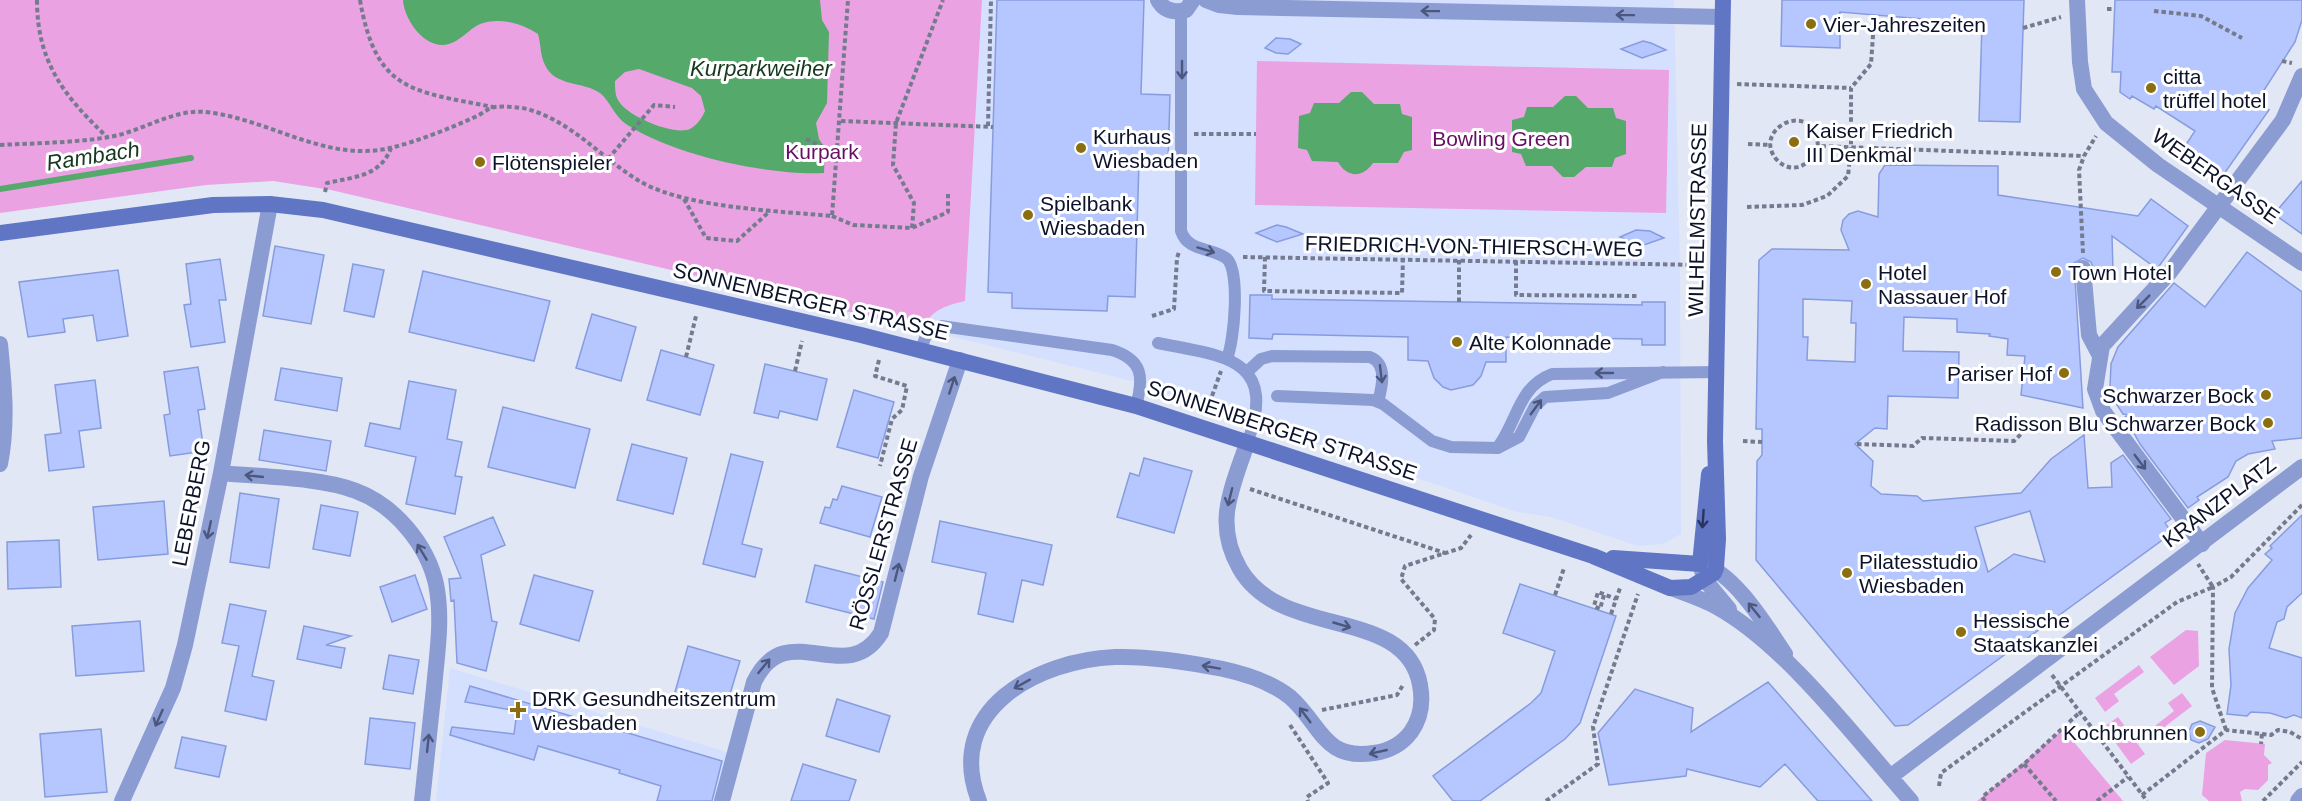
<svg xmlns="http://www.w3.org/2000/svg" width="2302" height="801" viewBox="0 0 2302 801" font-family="Helvetica,sans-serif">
	<rect width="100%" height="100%" fill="#e2e7f6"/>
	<path fill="#d5dffe" d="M982,0H1674L1680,269L1681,534L1663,544L1638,546L1551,517L1517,512L1132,381L922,329L930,314L945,305L965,301Z
		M450,668L730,753L717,801H436Z"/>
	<path fill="#eaa2e2" d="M0,0H982L965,301C944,306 932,310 922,329L331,190L273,181L206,185L0,213Z
		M1257,61L1669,70L1666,213L1255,205Z
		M2186,630L2198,631L2199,666L2174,685L2150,657Z
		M2139,665L2144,672L2114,694L2119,701L2105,712L2095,698Z
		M2182,693L2192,706L2150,738L2146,733L2174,711L2168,703Z
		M2118,717L2145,754L2131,764L2104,727Z
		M2063,729L2123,801H1977Z
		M2225,740L2265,744L2264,755L2272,763L2268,765V780L2258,790L2245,789L2240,792L2242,801H2209L2202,795L2206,753Z"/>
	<path fill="#55a96b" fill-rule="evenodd" d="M403,0H820L822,20L829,32L827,103L816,123L819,139L825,148L824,173C770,176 672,155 626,124C615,117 610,101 600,93C583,81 555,87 545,65C540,55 541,44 538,34C522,23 498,17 480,24C467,30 460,43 444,45C422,46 404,18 403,0ZM639,69L692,88L701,96L705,111C702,118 697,125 690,129C674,136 626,116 618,100C615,95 615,87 615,81L625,72Z
		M1351,92H1362L1374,104H1400L1402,114L1412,117V150L1404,152L1398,163H1373C1363,178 1347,178 1338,162L1312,161L1307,150L1298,148L1299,116L1310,113L1314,103H1339Z
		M1565,96H1576L1588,108H1613L1616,118L1626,121V154L1615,158L1612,167H1586L1574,177H1563L1552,166H1526L1521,154L1512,152V120L1524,117L1527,107H1553Z"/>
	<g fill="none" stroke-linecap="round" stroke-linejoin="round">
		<path stroke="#55a96b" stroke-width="6" d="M0,189L191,158"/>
	</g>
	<path fill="#b5c7fe" stroke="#879cde" stroke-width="1.5" fill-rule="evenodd" d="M997,0H1144L1141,94L1170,95L1168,163L1139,162L1135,297L1108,296L1107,311L1012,308V293L988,292Z
		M1782,0H2024L2020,122L1979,121L1982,24L1840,12V48L1781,46Z
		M2115,0H2302V20L2295,42L2257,101L2269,110L2224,174L2185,146L2195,131L2156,106L2154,109L2132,96L2130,99L2120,92L2121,72H2112Z
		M1276,38L1290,39L1301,44L1288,54L1276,53L1265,48Z
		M1643,41L1651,43L1666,50L1642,58L1621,49Z
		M1885,165L1998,166V195L2138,216L2151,199L2188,226L2157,269L2112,236L2113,270H2094L2091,262L2083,258L2074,263L2083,408L2021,395L2025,356L2007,355L2008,339L1989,336L1990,334L1957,332V319L1904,317L1903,351L1959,352L1958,398L1888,396L1887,429L1875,428L1855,444L1873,461L1871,486L1881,494L1917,496L1923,501L2021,493L2051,459L2084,435L2088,488L2112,487L2111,463L2123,455L2171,519L2165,523L2172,533L1908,725L1895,726L1756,560L1757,461L1762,455V429H1756L1759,260L1772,249L1849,250L1841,230L1843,220L1849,214L1858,211L1878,217L1879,174ZM1803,299L1852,301L1851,323H1856L1855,362L1807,360L1808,337H1803ZM2030,511L2045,562L2014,554L1988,572L1975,527Z
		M2302,181V234L2274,214Z
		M1277,225L1286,227L1303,234L1277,242L1256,233Z
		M1636,230L1650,231L1664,238L1641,246L1620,237Z
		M275,246L324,255L311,324L263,316Z
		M2247,252L2302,292V438L2272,441L2275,449L2248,454L2236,461L2228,477L2197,497L2199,500L2188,508L2140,444L2125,417L2128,415L2123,414L2115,402L2110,387L2111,364L2118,347L2174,283L2205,307Z
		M220,259L226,300H219L225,342L191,347L184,305L191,304L186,264Z
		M353,264L384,270L374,317L344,311Z
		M118,270L128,336L97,341L93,315L63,319L65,332L28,337L19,282Z
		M423,271L550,301L534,361L409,332Z
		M1250,295H1272V299L1642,305V302H1665V345H1642V339L1506,337V362H1486L1481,376L1473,385L1451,390L1443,387L1434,378L1428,361L1408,360V337L1273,334L1272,339L1249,338Z
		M592,314L636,327L621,381L576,368Z
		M661,350L714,365L700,415L647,400Z
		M765,364L827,379L817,420L780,411L778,418L754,413Z
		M198,367L205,409L198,410L204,451L170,456L164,415L170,414L164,372Z
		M281,368L342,378L337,411L275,400Z
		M95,380L101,428L79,431L84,467L49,471L45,435L61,433L55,385Z
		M409,381L456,390L447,439L462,442L455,476L462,477L455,514L406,504L416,457L365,446L370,423L400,429Z
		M854,390L894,402L878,458L837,447Z
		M503,407L590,429L575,488L488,467Z
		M264,430L331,441L326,471L259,460Z
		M632,444L687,458L673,514L617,500Z
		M731,454L763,462L742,544L762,549L755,577L703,564Z
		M1144,458L1192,471L1174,533L1117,517L1130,473L1139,476Z
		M842,486L882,497L870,537L820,523L825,507L830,508L833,499L837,500Z
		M240,493L279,499L269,568L230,562Z
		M164,501L168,554L98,560L93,507Z
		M321,505L358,512L350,556L313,549Z
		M2302,515V593L2287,607L2284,619L2277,622L2269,648L2302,658V718L2294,715L2286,718L2270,713L2251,712L2247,716L2227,714L2231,685L2229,649L2235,613L2248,588L2272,560L2265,554L2272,548L2270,546Z
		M493,517L505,545L481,555L492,621L497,622L486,671L457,663L454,600L451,601L449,579L461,578L444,537Z
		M940,521L1052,545L1043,585L1022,580L1013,622L978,614L986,573L932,562Z
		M59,540L61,587L8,589L7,542Z
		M815,565L883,582L874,619L806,602Z
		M415,575L427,609L392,622L380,587Z
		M534,575L593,591L579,641L520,624Z
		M1520,584L1616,616L1580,723L1565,739L1480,801H1453L1433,776L1531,703L1541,693L1555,651L1503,633Z
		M230,604L266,611L252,676L274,681L266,720L225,711L239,646L222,643Z
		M140,621L144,671L76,676L72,626Z
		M304,626L351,636L326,645L345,648L341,668L297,659Z
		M688,646L740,661L726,707L675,692Z
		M389,655L419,660L413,694L383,689Z
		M1768,682L1872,801H1818L1785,764L1760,787L1687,769L1686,776L1609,785L1598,733L1635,689L1693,708L1691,732Z
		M470,686L722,761L712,801H657L661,786L619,773L620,770L538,746L534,760L450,735L452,727L514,734L517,711L465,702Z
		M837,699L890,716L879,752L826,736Z
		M370,718L415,723L410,769L365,764Z
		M2200,721L2215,727L2208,739L2199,743L2191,740L2189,731L2192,724Z
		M101,729L107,792L45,797L40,734Z
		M182,737L226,746L219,777L175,768Z
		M803,764L856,780L849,801H791Z"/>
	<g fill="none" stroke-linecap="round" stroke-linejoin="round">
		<path stroke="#757b8f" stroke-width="4" stroke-dasharray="4.5 3" stroke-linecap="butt" d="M37,0C37,62 64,96 107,137
			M360,0C376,92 412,91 493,107
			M2107,9H2114
			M2154,11L2201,16L2242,38
			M2023,28L2061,17
			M2282,61L2292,63
			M1737,84L1851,88
			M841,121L993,127
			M988,126L991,0
			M1194,134H1256
			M806,139L838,154
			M1748,144L1771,145
			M0,145C36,143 73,143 109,137C141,132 172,109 205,112C268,118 325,163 390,148C416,142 451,128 475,117C482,114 488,108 495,107C504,106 518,107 527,109C572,121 602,159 641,182C687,208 779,211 832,216L848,0
			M1818,146C1814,96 1748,130 1778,161C1794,176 1813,163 1818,146L2084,156
			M608,159L654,105L675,107
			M325,192L327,183C353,177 380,177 391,148
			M684,199L706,238L737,241L770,211
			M1747,207L1802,205L1827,196L1848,176L1851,148V88L1871,64L1874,21L1982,27
			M832,216L853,225L912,228L948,212V194
			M912,228L914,203L893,165L896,123L943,0
			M2083,253L2079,170L2084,156L2096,136
			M1243,257L1703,265
			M1265,257L1264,291L1402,293L1403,259
			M1516,261V295L1638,296
			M1459,302V260
			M1152,316L1174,309L1177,258L1179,252
			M686,357L696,316
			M879,360L875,376L907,386L902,410L892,419L880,466
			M795,371L802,341
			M1207,410L1221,371
			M1743,441L1762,442
			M1857,444L1913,446L1922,438L2014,441L2032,423L2050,420
			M1250,489L1445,553
			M1555,595L1564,568
			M1604,595L1600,609L1594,606L1598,592L1616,599
			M1611,614L1620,588
			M1415,645L1434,630L1435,619L1401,579L1405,566L1461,548L1471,535
			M2052,675L2147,801
			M1322,710L1397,695L1403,685
			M1290,725L1328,783L1307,797L1308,801
			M2226,730L2212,688L2213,587L2231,577L2302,505
			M2262,734L2271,735L2278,730L2290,732L2302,739
			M2024,764L2056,801
			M1939,786L1941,773L2177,602L2213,587L2198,564
			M2142,795L2226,730L2262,734L2261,744
			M1546,801L1598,764L1593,727L1638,594
			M1985,801L1982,797L2024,764L2079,713
			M2097,801L2128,777
			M2263,801L2302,762"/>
		<path stroke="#8b9cd3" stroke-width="12" d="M1181,11V231C1188,252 1211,247 1226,258C1241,269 1234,343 1227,358
			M1158,343C1222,356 1278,357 1248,441
			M921,350C925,337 927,329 941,326L1112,350C1143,360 1144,377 1136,406
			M1247,372L1261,359L1272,356L1370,357C1388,364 1382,387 1378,402
			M1277,396L1373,400L1383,404L1432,441L1451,447L1498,448L1519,437L1535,406L1545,397L1608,393L1663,372
			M1498,447C1518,420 1518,387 1552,374L1718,372"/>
		<path stroke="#8b9cd3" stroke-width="16" d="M1158,0C1164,11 1174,13 1186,10L1193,0
			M1206,0L1219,5L1238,7L1722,17
			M2083,268L2089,335L2099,354
			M0,344C4,384 8,424 0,464
			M221,473C260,477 320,477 356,491C394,505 427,544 436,584C443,618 437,654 434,688C430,726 426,763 422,801
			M2202,544L2103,411L2095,389L2102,346L2170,272L2219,206L2283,120L2302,76
			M122,801L173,688L185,645L221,473L270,204
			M722,801L754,682C787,614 845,690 881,633L921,476L960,360
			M979,801C943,710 1038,660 1115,657C1150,656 1188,662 1223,669C1246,674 1271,682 1290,697C1321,724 1323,761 1374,753C1388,751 1402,744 1411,732C1421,718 1423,701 1420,685C1406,605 1282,641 1240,569C1230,552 1225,532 1227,512C1230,488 1240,464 1248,441
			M2298,801L2302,796"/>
		<path stroke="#8b9cd3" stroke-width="16" d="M2077,0L2080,62L2084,89L2106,123L2158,165L2302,263
			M1671,588C1687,594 1703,599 1717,607C1786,645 1858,741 1911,801
			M1729,609L1705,580L1700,564C1733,570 1767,627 1785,654
			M1890,777L2302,467"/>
		<path stroke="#6076c5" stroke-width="16" d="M0,233L213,205L270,204L323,210L861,335L1136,406L1593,556L1670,588L1691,587L1714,573L1716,568L1718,539L1715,441L1723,0
			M1613,558L1700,564L1709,474"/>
	</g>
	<defs><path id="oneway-shaft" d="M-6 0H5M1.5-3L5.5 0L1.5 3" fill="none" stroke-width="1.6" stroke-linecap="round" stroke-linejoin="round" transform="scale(1.5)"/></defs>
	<g stroke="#4c577e">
		<use href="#oneway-shaft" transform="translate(1430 11) rotate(-179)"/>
		<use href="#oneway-shaft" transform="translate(1625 15) rotate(-179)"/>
		<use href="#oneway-shaft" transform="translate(1182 70) rotate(90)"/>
		<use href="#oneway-shaft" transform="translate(1206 250) rotate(17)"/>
		<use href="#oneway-shaft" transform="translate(2143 302) rotate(135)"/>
		<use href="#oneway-shaft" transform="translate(1604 373) rotate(180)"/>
		<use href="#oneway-shaft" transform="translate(1381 374) rotate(83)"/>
		<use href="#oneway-shaft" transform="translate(952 385) rotate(-72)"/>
		<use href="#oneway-shaft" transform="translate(1536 407) rotate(-54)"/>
		<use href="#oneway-shaft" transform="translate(2140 462) rotate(53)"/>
		<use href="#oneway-shaft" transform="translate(254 476) rotate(-174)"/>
		<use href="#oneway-shaft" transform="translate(1230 497) rotate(104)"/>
		<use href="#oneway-shaft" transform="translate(209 530) rotate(102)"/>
		<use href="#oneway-shaft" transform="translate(422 552) rotate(-121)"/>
		<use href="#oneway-shaft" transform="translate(897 572) rotate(-76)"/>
		<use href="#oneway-shaft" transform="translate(1754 610) rotate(-129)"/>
		<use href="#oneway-shaft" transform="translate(1342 625) rotate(16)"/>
		<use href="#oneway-shaft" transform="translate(764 666) rotate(-51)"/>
		<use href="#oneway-shaft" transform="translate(1211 667) rotate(-170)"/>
		<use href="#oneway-shaft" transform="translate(1022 684) rotate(151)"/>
		<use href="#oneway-shaft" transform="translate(1305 715) rotate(-127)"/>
		<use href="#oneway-shaft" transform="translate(159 718) rotate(114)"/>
		<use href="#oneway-shaft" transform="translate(428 743) rotate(-84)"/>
		<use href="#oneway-shaft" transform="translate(1378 752) rotate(167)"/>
	</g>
	<use stroke="#293560" href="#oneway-shaft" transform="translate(1703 519) rotate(94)"/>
	<g fill="#8a6e0f" stroke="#fff" stroke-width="2">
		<circle cx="1811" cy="24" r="6"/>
		<circle cx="2151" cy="88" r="6"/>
		<circle cx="1794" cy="142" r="6"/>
		<circle cx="1081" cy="148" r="6"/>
		<circle cx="480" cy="162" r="6"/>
		<circle cx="1028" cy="215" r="6"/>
		<circle cx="2056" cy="272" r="6"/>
		<circle cx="1866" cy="284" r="6"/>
		<circle cx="1457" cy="342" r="6"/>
		<circle cx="2064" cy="373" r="6"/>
		<circle cx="2266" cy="395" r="6"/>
		<circle cx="2268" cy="423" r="6"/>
		<circle cx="1847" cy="573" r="6"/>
		<circle cx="1961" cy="632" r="6"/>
		<path d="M515 701h6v6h6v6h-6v6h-6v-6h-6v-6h6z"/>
		<circle cx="2200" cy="732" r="6"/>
	</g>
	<g text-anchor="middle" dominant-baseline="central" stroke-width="6" stroke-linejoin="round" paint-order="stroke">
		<g font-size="21" fill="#0c122a" stroke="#fff" text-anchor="start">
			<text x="1823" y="24">Vier-Jahreszeiten</text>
			<text x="2163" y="76">citta<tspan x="2163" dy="24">trüffel hotel</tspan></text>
			<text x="1806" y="130">Kaiser Friedrich<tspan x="1806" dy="24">III Denkmal</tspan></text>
			<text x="1093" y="136">Kurhaus<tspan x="1093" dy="24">Wiesbaden</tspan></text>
			<text x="492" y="162">Flötenspieler</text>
			<text x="1040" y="203">Spielbank<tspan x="1040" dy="24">Wiesbaden</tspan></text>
			<text x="1878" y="272">Hotel<tspan x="1878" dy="24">Nassauer Hof</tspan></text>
			<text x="2068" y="272">Town Hotel</text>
			<text x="1469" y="342">Alte Kolonnade</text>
			<text x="2052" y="373" text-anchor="end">Pariser Hof</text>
			<text x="2254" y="395" text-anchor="end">Schwarzer Bock</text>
			<text x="2256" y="423" text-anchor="end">Radisson Blu Schwarzer Bock</text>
			<text x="1859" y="561">Pilatesstudio<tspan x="1859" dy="24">Wiesbaden</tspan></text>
			<text x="1973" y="620">Hessische<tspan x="1973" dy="24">Staatskanzlei</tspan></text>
			<text x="532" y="698">DRK Gesundheitszentrum<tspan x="532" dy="24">Wiesbaden</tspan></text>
			<text x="2188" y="732" text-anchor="end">Kochbrunnen</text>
		</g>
		<g font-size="21" fill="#670e63" stroke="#fff">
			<text x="1501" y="138">Bowling Green</text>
			<text x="822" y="151">Kurpark</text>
		</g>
		<g font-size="21" fill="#0c122a" stroke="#fff">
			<text transform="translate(2216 176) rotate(35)">WEBERGASSE</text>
			<text transform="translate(1697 220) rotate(-89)">WILHELMSTRASSE</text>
			<text transform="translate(1474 246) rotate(1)">FRIEDRICH-VON-THIERSCH-WEG</text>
			<text transform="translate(811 301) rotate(13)">SONNENBERGER STRASSE</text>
			<text transform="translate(1282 430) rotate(18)">SONNENBERGER STRASSE</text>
			<text transform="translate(2219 502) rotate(-37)">KRANZPLATZ</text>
			<text transform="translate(191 503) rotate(-79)">LEBERBERG</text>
			<text transform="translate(883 534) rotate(-74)">RÖSSLERSTRASSE</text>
		</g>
		<g font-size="22" font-style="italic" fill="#15381f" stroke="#fff">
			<text x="761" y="68">Kurparkweiher</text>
			<text transform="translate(93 156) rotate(-9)">Rambach</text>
		</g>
	</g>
</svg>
